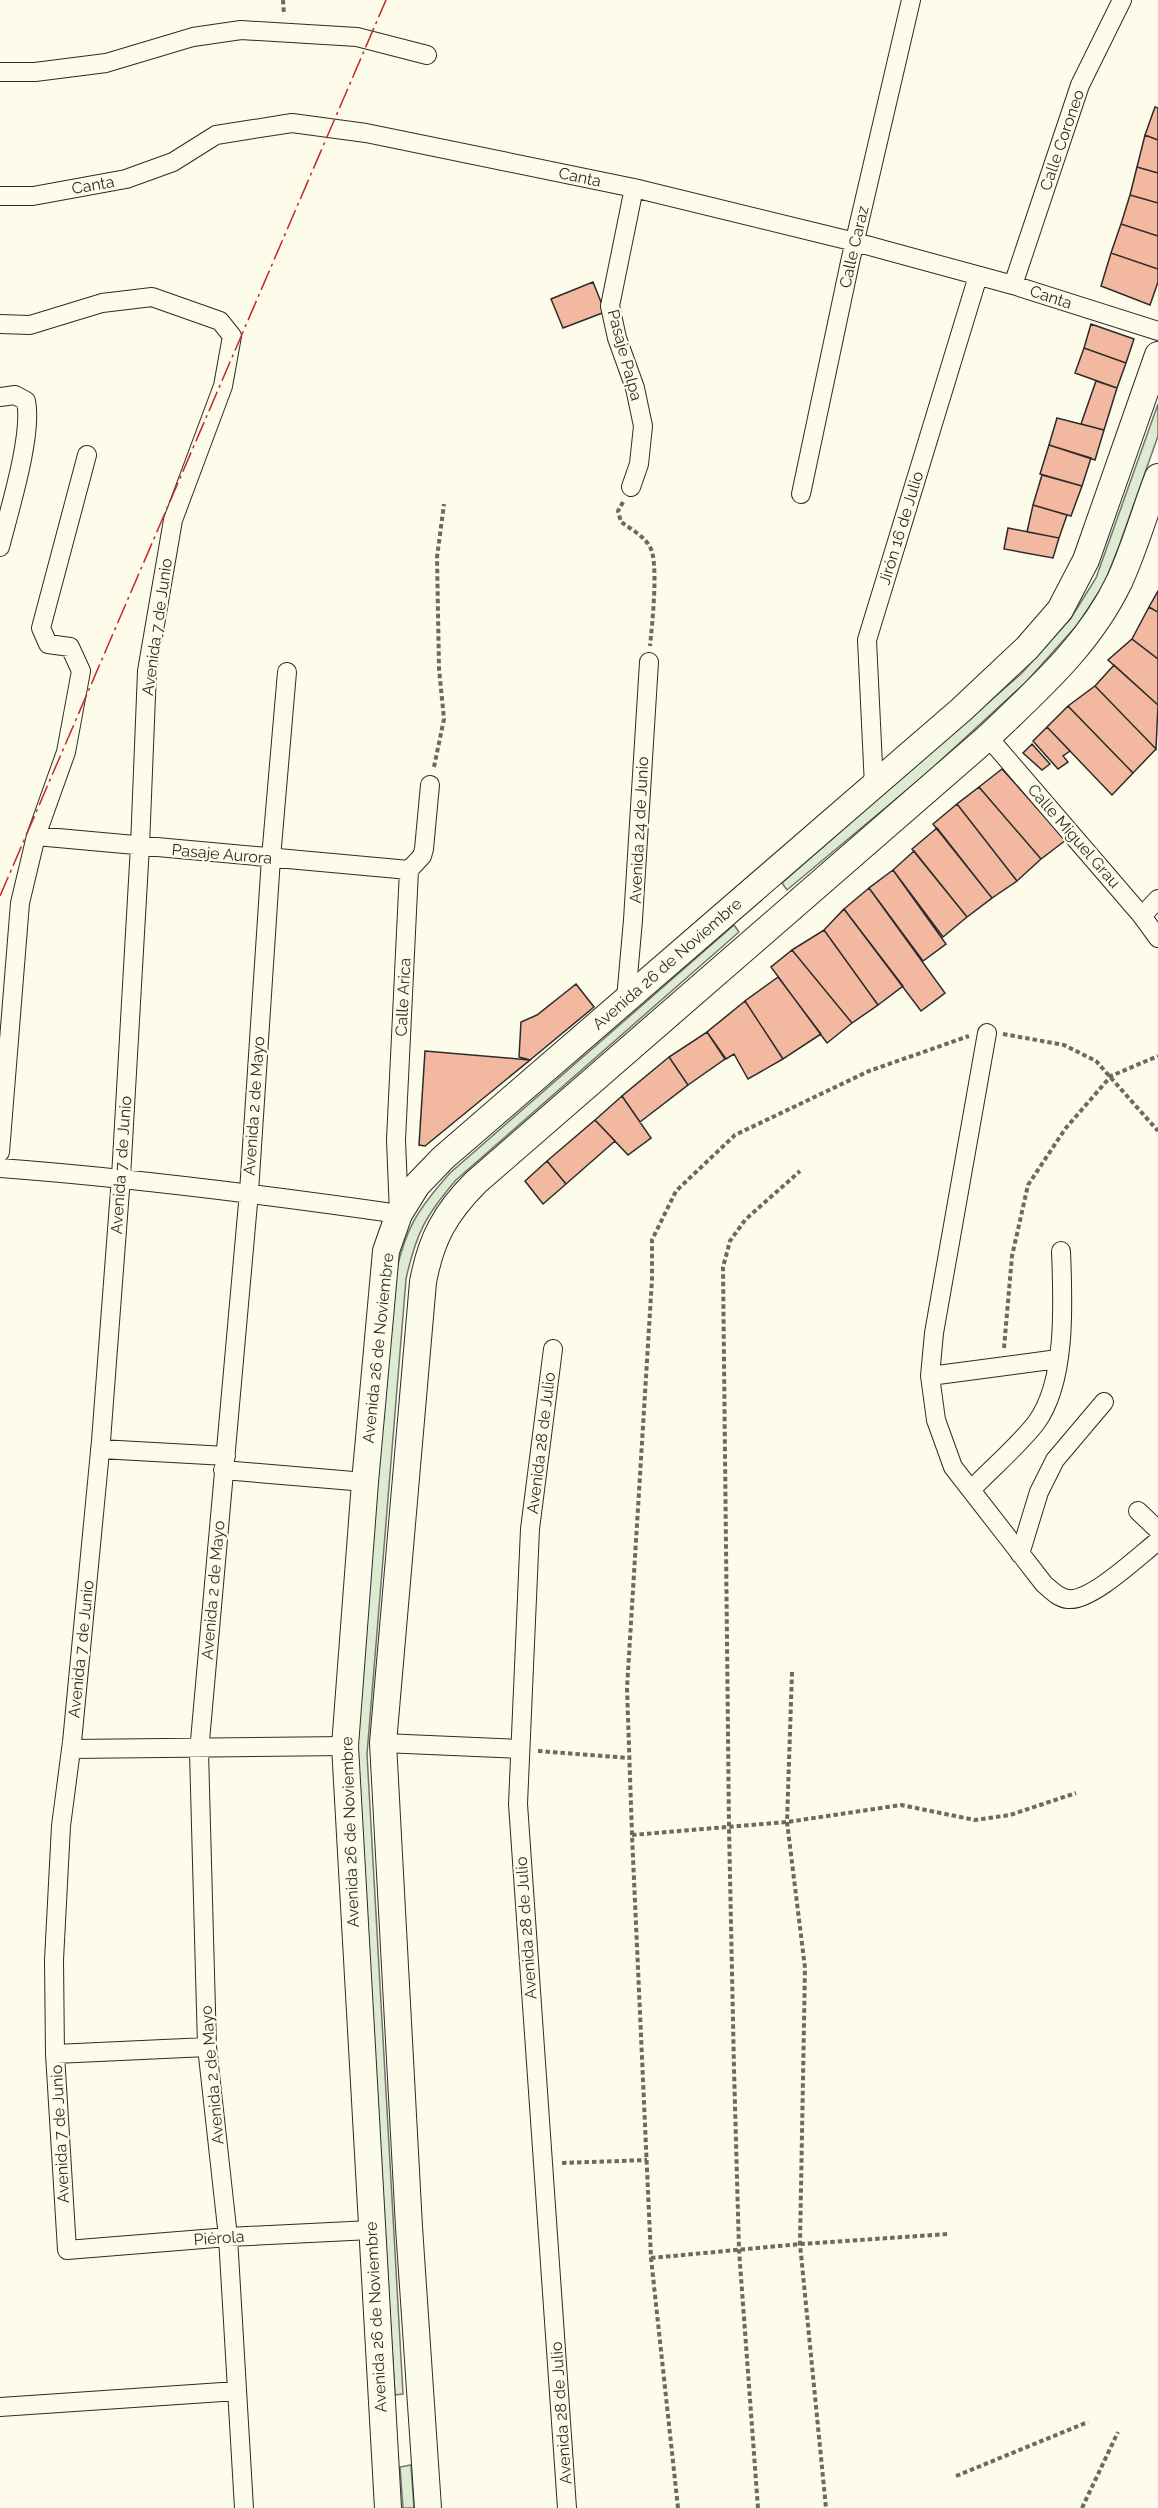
<svg xmlns="http://www.w3.org/2000/svg" width="1158" height="2508" viewBox="0 0 1158 2508" font-family="Raleway,sans-serif">
	<rect width="100%" height="100%" fill="#fdfbea"/>
	<path fill="#deebd1" stroke="#74746e" stroke-width="1.5" d="M1158,404V436L1119,546L1104,584L1078,624L1026,682L927,773L787,890L782,883L1021,674L1071,618L1096,578Z
		M734,925L739,932L456,1180C426,1215 416,1233 406,1279L367,1754L403,2394L395,2395L357,1794L358,1692L395,1277C405,1229 417,1210 450,1173Z
		M411,2465L414,2508H403L400,2467Z"/>
	<path fill="#f2b8a0" stroke="#2b2b2b" stroke-width="1.5" d="M1155,107L1158,108V140L1145,135Z
		M1145,135L1158,140V173L1137,167Z
		M1137,167L1158,173V203L1130,195Z
		M1130,195L1158,203V236L1121,224Z
		M1121,224L1158,236V269L1111,253Z
		M1111,253L1158,269V282L1150,305L1101,286Z
		M593,282L605,312L563,328L551,299Z
		M1091,324L1134,339L1126,363L1084,348Z
		M1084,348L1126,363L1117,388L1075,373Z
		M1096,381L1117,388L1104,430L1081,424Z
		M1057,418L1104,430L1095,460L1049,445Z
		M1049,445L1091,458L1082,486L1040,474Z
		M1042,475L1082,486L1071,516L1033,505Z
		M1033,505L1067,515L1059,538L1027,532Z
		M1008,528L1059,538L1053,558L1004,549Z
		M1158,591V612L1149,607Z
		M1149,607L1158,612V659L1132,639Z
		M1132,639L1158,659V705L1108,660Z
		M1114,665L1158,705L1156,749L1095,686Z
		M1095,686L1156,749L1133,773L1068,706Z
		M1068,706L1133,773L1112,795L1047,727Z
		M1047,727L1070,751L1063,756L1068,762L1058,769L1033,741Z
		M1032,744L1050,764L1042,770L1023,753Z
		M1002,769L1066,840L1041,859L979,787Z
		M979,787L1041,859L1017,881L957,804Z
		M957,804L1017,881L992,898L933,824Z
		M937,828L992,898L967,917L912,849Z
		M914,851L967,917L943,937L893,870Z
		M893,870L946,944L923,961L869,888Z
		M869,888L945,993L921,1011L844,909Z
		M844,909L903,986L878,1005L824,930Z
		M824,930L878,1005L852,1023L792,950Z
		M792,950L852,1023L827,1043L771,967Z
		M778,977L821,1034L783,1059L745,1001Z
		M576,984L594,1007L530,1060L519,1057L521,1022L537,1015Z
		M745,1001L783,1059L748,1079L734,1054L726,1059L707,1032Z
		M707,1032L725,1059L688,1085L669,1057Z
		M425,1051L530,1060L425,1146L419,1145Z
		M669,1057L688,1085L640,1122L622,1096Z
		M622,1096L651,1138L628,1155L595,1120Z
		M595,1120L615,1141L566,1184L547,1161Z
		M547,1161L566,1184L543,1204L525,1181Z"/>
	<g fill="none" stroke-linecap="round" stroke-linejoin="round">
		<defs>
			<path id="minor" d="M0,72H35L106,63L193,37L241,30L357,37L427,55
				M0,196H33L126,179L173,162L216,135L292,123L366,133L634,188L855,242L1013,285L1158,331
				M1013,285L1080,85L1122,0
				M0,324L30,325L102,303L152,297L220,321L232,336L223,386L173,520L147,671L140,846L121,1177L101,1441L72,1742L61,1826L54,1960L55,2054L67,2250L228,2237L371,2230
				M0,397L15,395L26,401C33,435 9,511 0,547
				M631,487L639,464L643,426L635,388L617,338L610,306L634,188
				M801,494L850,262L911,0
				M988,737L1142,916L1158,938
				M874,786L867,640L978,276
				M36,836L409,870
				M1142,916L1158,899
				M626,999L633,920L649,662
				M987,1033L934,1333L930,1376L936,1420L953,1467L1044,1584C1051,1590 1058,1598 1068,1599C1091,1602 1140,1555 1158,1541
				M0,1152L20,903L36,836L66,752L81,671L70,647L48,644L41,628L87,455
				M0,1168C134,1178 266,1195 399,1214L396,1140L409,870L422,856L424,849L430,785
				M553,1349L530,1529L518,1804L567,2508
				M930,1376L1058,1359
				M100,1449L226,1456
				M223,1470L365,1482
				M971,1490C991,1469 1019,1445 1036,1423C1067,1381 1063,1302 1061,1251
				M1138,1511L1158,1530
				M1020,1554L1039,1492L1055,1460L1104,1402
				M383,1743L519,1749
				M71,1749L345,1746
				M55,2054L207,2047
				M0,2407L237,2391
				M244,2508L228,2237L207,2047L199,1752L249,1192L271,858L287,672"/>
			<path id="secondary" d="M388,2508L345,1746L365,1482L386,1251L399,1214L417,1185L443,1158L961,710L1027,648L1060,610L1086,560L1158,355
				M428,2508L409,2227L383,1743L423,1282C431,1239 445,1213 476,1182L988,737C1038,689 1090,644 1120,580C1135,547 1145,511 1158,477"/>
		</defs>
		<use href="#minor" stroke="#2b2b2b" stroke-width="20"/>
		<use href="#secondary" stroke="#2b2b2b" stroke-width="28"/>
		<path stroke="#6a6964" stroke-width="4" stroke-dasharray="4.5 3" stroke-linecap="butt" d="M283,0L284,15
			M623,502L618,511L621,522C631,529 644,536 650,547C659,562 652,626 650,646
			M434,767L444,719L439,669L437,557L444,504
			M1003,1034L1064,1045L1096,1061L1158,1131
			M1004,1348L1012,1256L1028,1185L1065,1129L1111,1076L1158,1056
			M792,1672L787,1822L805,1968L800,2244L826,2508
			M538,1751L629,1758
			M632,1835L787,1822L901,1805L975,1820L1010,1815L1076,1793
			M562,2163L647,2160
			M651,2258L800,2244L948,2234
			M956,2476L1088,2422
			M678,2508L651,2258L632,1835L627,1688L652,1279V1240L676,1191L735,1135L869,1071L969,1036
			M758,2508L739,2250L734,2069L729,1827L723,1267L730,1241L745,1220L800,1171
			M1082,2508L1118,2432"/>
		<use href="#minor" stroke="#fdfbea" stroke-width="18"/>
		<use href="#secondary" stroke="#fdfbea" stroke-width="26"/>
		<path stroke="#c62828" stroke-width="1.5" stroke-dasharray="21 4.5 3 4.5" stroke-linecap="butt" d="M0,896L386,0"/>
	</g>
	<g text-anchor="middle" dominant-baseline="central" stroke-width="4.5" stroke-linejoin="round" paint-order="stroke">
		<g font-size="16" fill="#2b2b2b" stroke="#fdfbea">
			<text transform="translate(1062 140) rotate(-71)">Calle Coroneo</text>
			<text transform="translate(580 177) rotate(12)">Canta</text>
			<text transform="translate(93 185) rotate(-10)">Canta</text>
			<text transform="translate(854 247) rotate(-77)">Calle Caraz</text>
			<text transform="translate(1051 297) rotate(18)">Canta</text>
			<text transform="translate(625 355) rotate(75)">Pasaje Palpa</text>
			<text transform="translate(901 528) rotate(-73)">Jirón 16 de Julio</text>
			<text transform="translate(157 627) rotate(-82)">Avenida 7 de Junio</text>
			<text transform="translate(639 830) rotate(-87)">Avenida 24 de Junio</text>
			<text transform="translate(1074 836) rotate(49)">Calle Miguel Grau</text>
			<text transform="translate(222 854) rotate(5)">Pasaje Aurora</text>
			<text transform="translate(667 964) rotate(-41)">Avenida 26 de Noviembre</text>
			<text transform="translate(403 997) rotate(-87)">Calle Arica</text>
			<text transform="translate(254 1106) rotate(-86)">Avenida 2 de Mayo</text>
			<text transform="translate(121 1165) rotate(-86)">Avenida 7 de Junio</text>
			<text transform="translate(378 1348) rotate(-84)">Avenida 26 de Noviembre</text>
			<text transform="translate(541 1443) rotate(-83)">Avenida 28 de Julio</text>
			<text transform="translate(213 1590) rotate(-85)">Avenida 2 de Mayo</text>
			<text transform="translate(81 1649) rotate(-84)">Avenida 7 de Junio</text>
			<text transform="translate(350 1832) rotate(-92)">Avenida 26 de Noviembre</text>
			<text transform="translate(526 1928) rotate(-94)">Avenida 28 de Julio</text>
			<text transform="translate(212 2075) rotate(-95)">Avenida 2 de Mayo</text>
			<text transform="translate(60 2134) rotate(-93)">Avenida 7 de Junio</text>
			<text transform="translate(219 2238) rotate(-4)">Piérola</text>
			<text transform="translate(376 2317) rotate(-93)">Avenida 26 de Noviembre</text>
			<text transform="translate(561 2413) rotate(-94)">Avenida 28 de Julio</text>
		</g>
	</g>
</svg>
